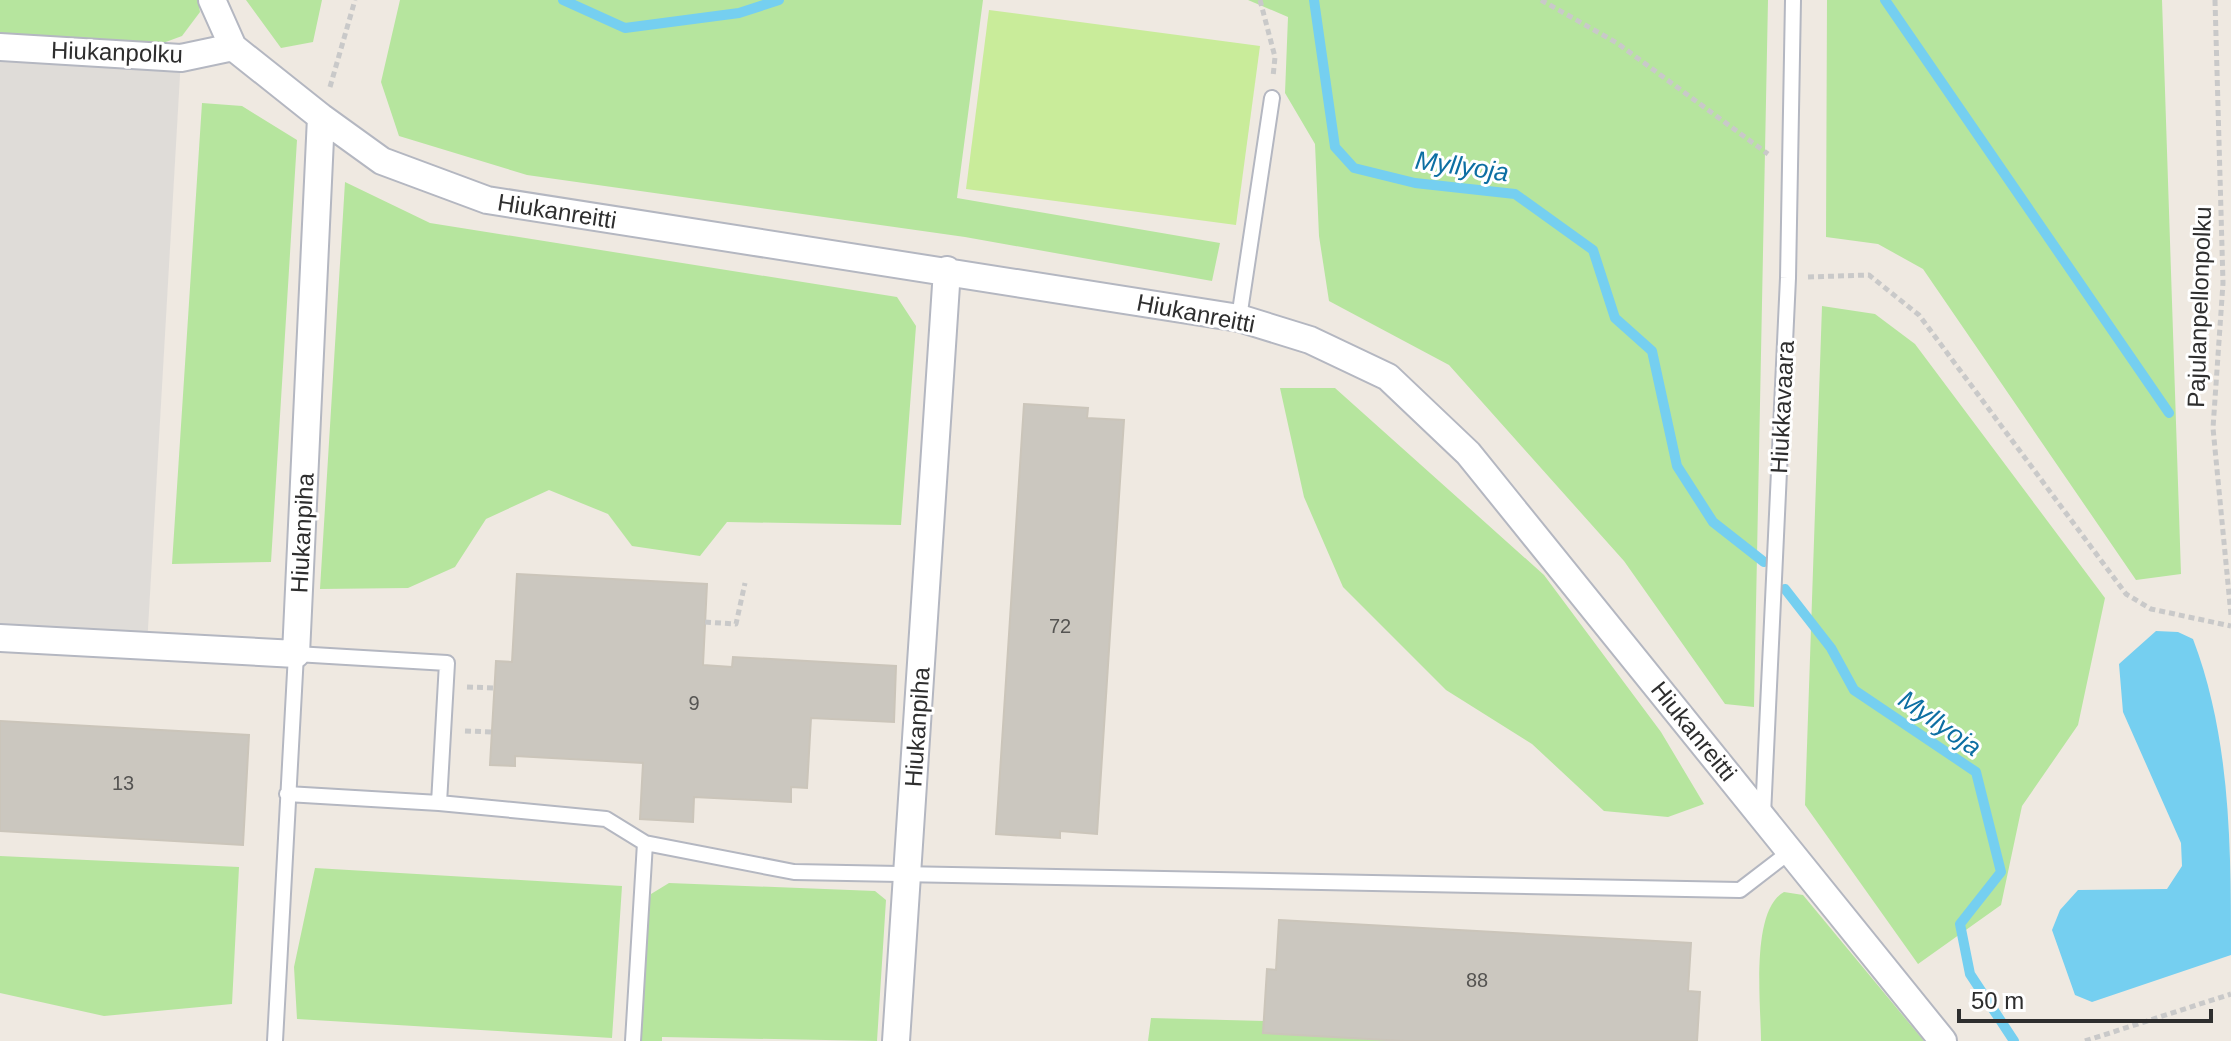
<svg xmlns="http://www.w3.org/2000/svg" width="2231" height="1041" viewBox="0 0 2231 1041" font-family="Arial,sans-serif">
	<rect width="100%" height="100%" fill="#efe9e1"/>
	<path fill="#b6e59e" d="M0,0H198L200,12L182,36L163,43L0,33Z
		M246,0H322L313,42L281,48Z
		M400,0H983L957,198L1220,243L1212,281L965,237L527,175L399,136L381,82Z
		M1248,0H1768L1754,707L1725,704L1624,561L1449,365L1329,301L1319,236L1315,144L1285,93L1288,17Z
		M1827,0H2162L2181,574L2136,580L1923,269L1878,244L1826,237Z
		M202,103L242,106L297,140L271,562L172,564Z
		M345,182L430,223L897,297L916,326L901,525L727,522L700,556L632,546L608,514L549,490L486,519L455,567L408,588L320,589Z
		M1822,306L1875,314L1915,344L2105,598L2078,725L2022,806L2001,905L1918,964L1805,805Z
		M1280,388H1335L1544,575L1661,732L1704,804L1668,817L1604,811L1532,744L1446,690L1343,587L1304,497Z
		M0,856L239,867L232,1004L104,1016L0,993Z
		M315,868L622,886L612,1038L297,1019L294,967Z
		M669,883L875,891L886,900L877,1041L662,1037V1041H641L648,906L651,894Z
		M1784,892L1803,895L1924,1041H1761C1761,1006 1750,910 1784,892Z
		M1151,1018L1264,1021L1263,1033L1404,1041H1148Z"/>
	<path fill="#c9ec9a" d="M989,10L1260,46L1236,225L966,189Z"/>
	<path fill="#dfdcd8" d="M0,47L181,58L147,646L0,638Z"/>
	<path fill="#75cff0" d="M2156,631L2178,632L2193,639C2231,739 2231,848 2231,955L2092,1002L2075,995L2052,930L2060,910L2078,890L2167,889L2182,866L2181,843L2123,712L2119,664Z"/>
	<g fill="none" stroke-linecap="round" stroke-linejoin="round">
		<path stroke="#75cff0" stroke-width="10" d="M563,0L625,28L739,13L779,0
			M1314,0L1335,147L1354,168L1415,183L1515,194L1593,250L1615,318L1652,351L1677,466L1713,522L1764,562
			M1885,0L2169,413
			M1785,589L1831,648L1854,690L1976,772L2001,872L1960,924L1970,974L2014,1041"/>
	</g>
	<path fill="#cbc7bf" stroke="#cbc5ba" stroke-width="2" d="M1024,404L1088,408L1087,418L1124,420L1097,834L1060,831V838L996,834Z
		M517,574L707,584L703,665L732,667L733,657L896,666L894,722L811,718L807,788L791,787V802L694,797L693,822L640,819L643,763L515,756V766L490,765L496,661L512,662Z
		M0,721L249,735L243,845L0,831Z
		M1279,920L1691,943L1688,991L1700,992L1697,1041H1404L1263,1033L1267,969L1276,970Z"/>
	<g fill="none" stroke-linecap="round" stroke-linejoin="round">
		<defs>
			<path id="service" d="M1239,318L1272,98
				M287,794L439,803L606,819L645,843L794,872L1740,890L1792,850
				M1763,815L1788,278L1793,0
				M275,1041L296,654L447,663L439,803
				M633,1041L645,843"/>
			<path id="minor" d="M212,0L233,47L321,117L382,161L487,200L1239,318L1310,340L1388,377L1468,453L1943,1041
				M0,47L181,58L233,47
				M0,638L296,654L321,117
				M896,1041L947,270"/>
		</defs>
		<use href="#service" stroke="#b4b7c1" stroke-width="18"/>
		<use href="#minor" stroke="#b4b7c1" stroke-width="30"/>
		<path stroke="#c9c9c9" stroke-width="5" stroke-dasharray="6 4" stroke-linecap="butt" d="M1260,0L1275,57L1273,77
			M1541,0L1617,43L1768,154
			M2215,0L2223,283L2213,428L2231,615
			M330,87L355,0
			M1808,277L1869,275L1919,315L2126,594L2151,609L2231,626
			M705,622L736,624L745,583
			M467,687L494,688
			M465,731L492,732
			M2085,1041L2231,994"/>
		<use href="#service" stroke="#fff" stroke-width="14"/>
		<use href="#minor" stroke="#fff" stroke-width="26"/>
	</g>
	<g text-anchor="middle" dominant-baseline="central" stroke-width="6" stroke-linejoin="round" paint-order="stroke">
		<g font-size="20" fill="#555452">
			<text x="1060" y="626">72</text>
			<text x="694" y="703">9</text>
			<text x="123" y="783">13</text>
			<text x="1477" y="980">88</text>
		</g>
		<g font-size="24" fill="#2e2e2e" stroke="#fff">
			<text transform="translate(117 52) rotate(2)">Hiukanpolku</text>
			<text transform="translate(557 211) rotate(9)">Hiukanreitti</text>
			<text transform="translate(2199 307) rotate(-88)">Pajulanpellonpolku</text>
			<text transform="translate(1196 313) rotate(11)">Hiukanreitti</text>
			<text transform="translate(1782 407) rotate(-87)">Hiukkavaara</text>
			<text transform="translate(302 533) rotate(-87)">Hiukanpiha</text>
			<text transform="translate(917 727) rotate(-86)">Hiukanpiha</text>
			<text transform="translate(1694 731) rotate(51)">Hiukanreitti</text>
		</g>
		<g font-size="26" font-style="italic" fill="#0d6fa3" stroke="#fff">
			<text transform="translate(1462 166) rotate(8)">Myllyoja</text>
			<text transform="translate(1940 723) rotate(35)">Myllyoja</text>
		</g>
	</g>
	<path d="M1959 1009v12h252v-12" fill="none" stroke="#2e2e2e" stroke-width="4"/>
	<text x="1971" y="1009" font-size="24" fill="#2e2e2e" stroke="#ffffff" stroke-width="6" paint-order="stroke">50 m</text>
</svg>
